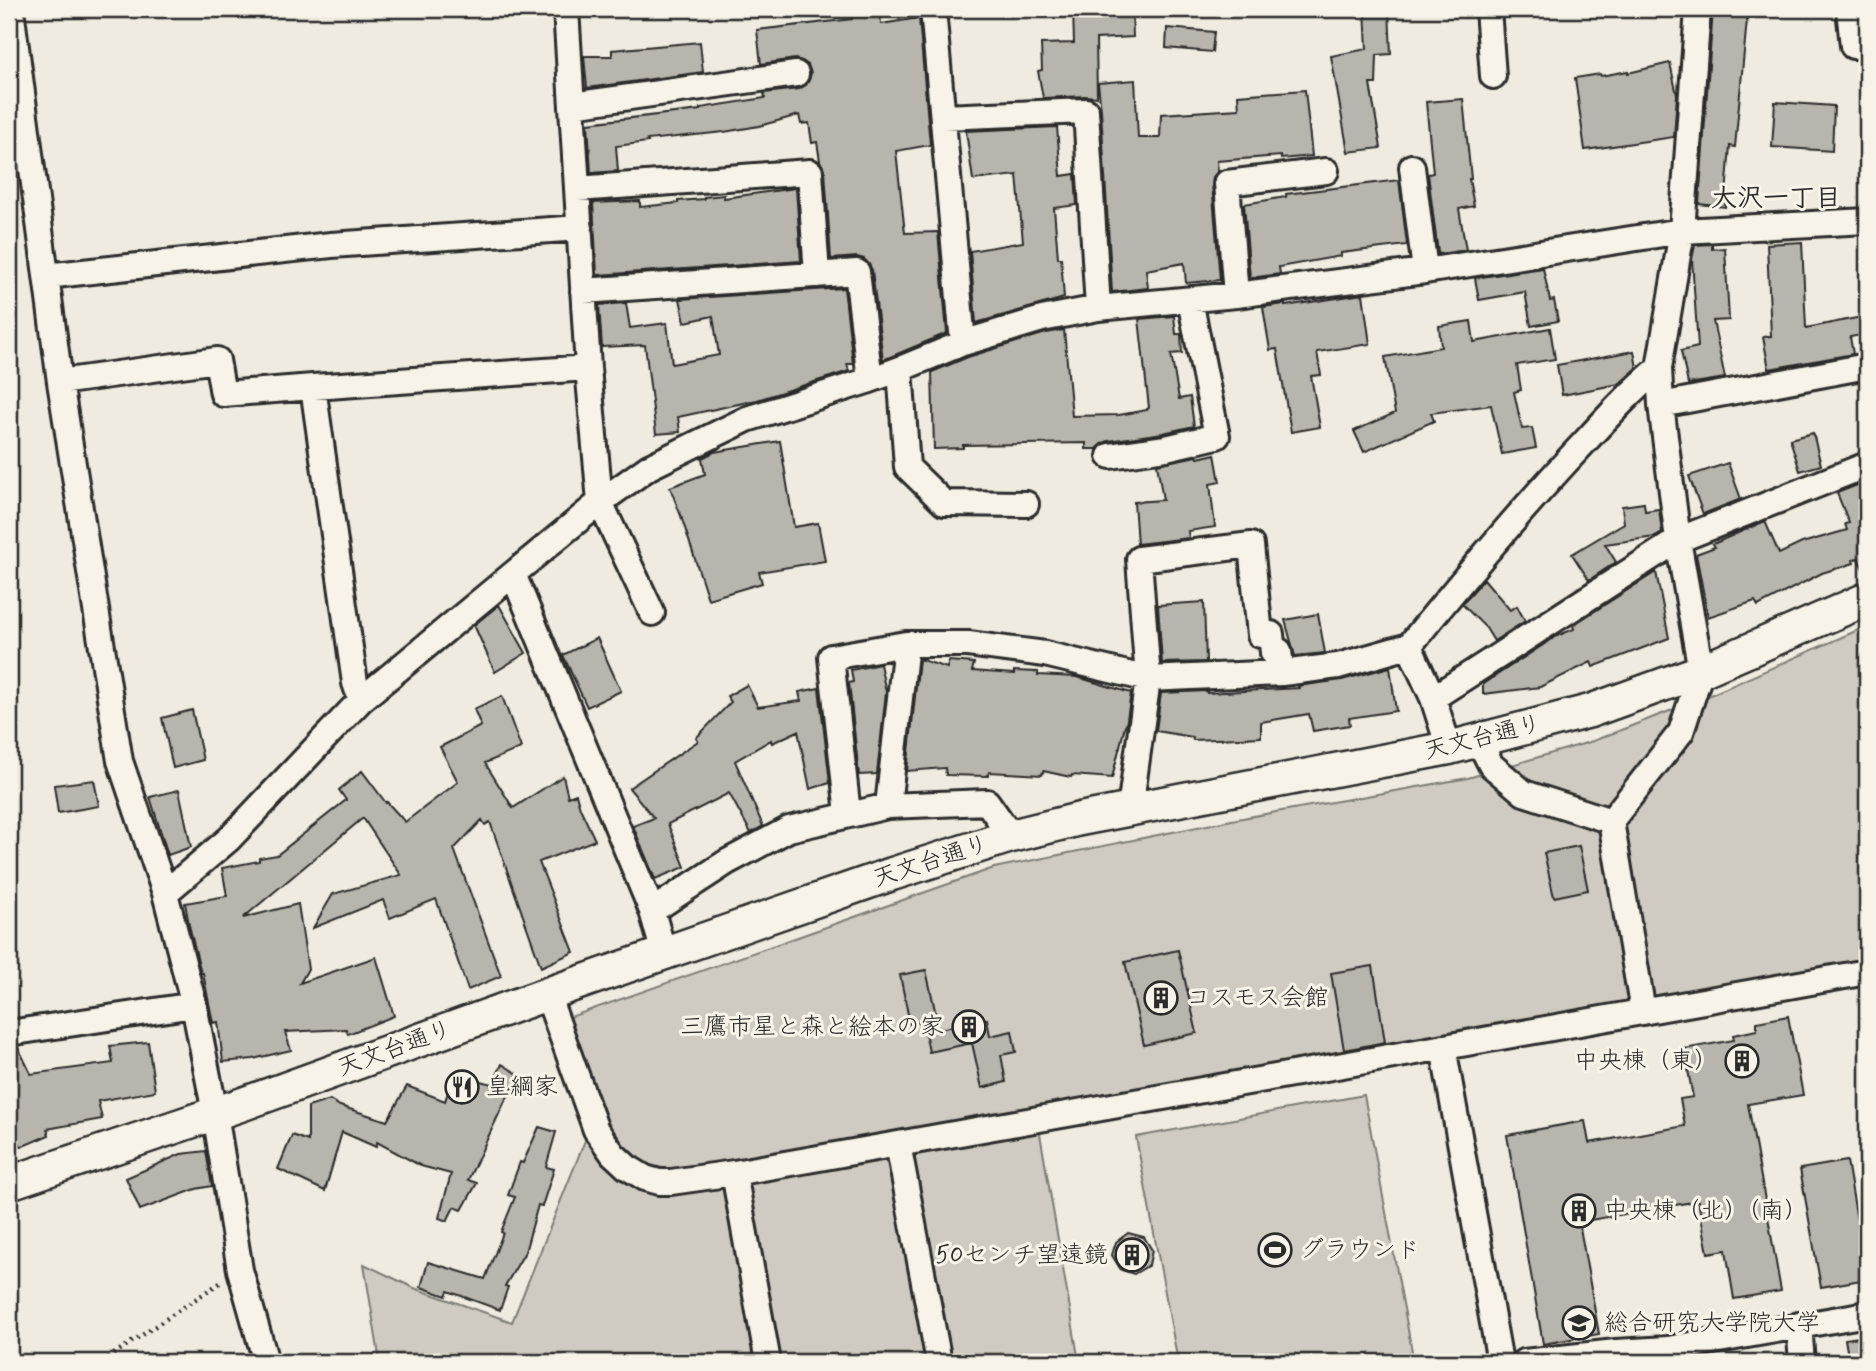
<svg xmlns="http://www.w3.org/2000/svg" width="1876" height="1371" viewBox="0 0 1876 1371" font-family="Mynerve,'Klee One',sans-serif">
	<rect width="100%" height="100%" fill="#efebe0"/>
	<filter id="ink" filterUnits="userSpaceOnUse"><feTurbulence type="fractalNoise" baseFrequency=".0143" numOctaves="2"/><feDisplacementMap in="SourceGraphic" scale="14" xChannelSelector="R" yChannelSelector="G"/><feConvolveMatrix kernelMatrix="1 2 1 2 8 2 1 2 1" color-interpolation-filters="sRGB"/></filter>
	<g filter="url(#ink)">
		<path fill="#cfcbc2" stroke="#7d7b76" stroke-width="2" d="M1867,626V971L1038,1122L1079,1362H380L364,1264L414,1288L512,1322L600,1103L570,1017L994,868L1237,819L1468,778L1593,741L1708,696Z
			M1364,1095L1414,1362H1178L1136,1137Z"/>
		<path fill="#b8b5ae" stroke="#2b2b2b" stroke-width="2" d="M1073,9H1132L1133,37L1096,39L1097,97L1085,96L1043,98L1038,71L1042,70L1041,44L1074,43Z
			M1365,9H1389L1391,54L1377,55L1376,84H1370L1381,148L1348,152L1331,56L1367,49Z
			M1713,9H1748L1735,147L1730,146L1725,207L1699,204Z
			M880,13L881,24L919,18L930,145L896,151L905,233L938,232L947,333L883,360L872,270L869,264L864,259L857,257L831,259L825,171L820,161L817,142L812,143L809,123L801,124L799,115L759,126L724,132L647,140L648,142L616,146L618,171L591,173L588,123L700,110V108L765,98L764,93L799,89L806,85L809,80L811,73L808,65L802,61L795,59L761,64L757,30L852,19V15Z
			M1167,28L1214,32L1212,52L1166,48Z
			M700,42L703,72L587,88L584,56H612V50Z
			M1670,63L1677,95L1674,137L1585,150L1575,78L1600,74L1601,76L1628,71V73Z
			M1135,80L1138,138H1160L1161,114L1239,109L1238,95L1305,90L1312,156L1281,159V156L1217,161L1218,171L1213,177L1212,184L1220,280L1186,283L1184,263L1146,270L1148,288L1112,292L1101,110L1098,83Z
			M1463,99L1471,179H1469L1474,206L1459,209L1466,250L1440,254L1438,253L1428,174L1433,173L1426,102Z
			M1775,102L1834,106L1832,151L1772,147Z
			M1057,127L1061,176L1075,174L1077,205L1054,208L1058,258H1061L1064,298L976,323L970,251L1023,242L1017,175L973,180L966,131Z
			M1399,180L1407,245L1341,253V256L1279,267L1280,274L1250,278L1244,204L1286,197V194Z
			M796,188L801,261L597,275L593,203L640,201V207L678,203V201L704,199V197L724,195V198Z
			M1802,242L1806,328L1867,316V334L1850,337L1853,354L1769,369L1763,337L1771,336L1767,244Z
			M1712,244V249L1725,248L1729,320L1713,321L1725,378L1688,384L1681,351L1698,347L1692,259L1695,245Z
			M1543,268L1550,301L1554,300L1558,321L1531,326L1525,292L1479,300L1475,278Z
			M844,288L853,364H847L849,371L757,400L678,417L680,432L656,434L645,345L602,347L599,305L626,303L630,328L667,323L672,364L719,355L713,316L685,322L680,299Z
			M1363,294L1370,344L1317,352L1321,375L1311,376L1320,427L1291,432L1277,349L1270,350L1263,307L1285,304V306Z
			M1174,316L1176,334H1181L1182,353L1171,354L1179,399L1190,397L1194,426L1163,433L1108,441L1101,444L1097,449H1086V443L963,445V448L934,449L932,372L968,357L1046,333L1064,330L1072,416L1119,415L1147,410V409L1149,408L1139,319Z
			M1471,321L1474,342L1550,328L1555,359L1517,365L1521,390L1514,392L1522,429L1532,428L1536,448L1502,454L1491,405L1431,413L1434,421L1364,452L1354,431L1395,413L1385,357L1441,347L1439,326Z
			M1634,351L1637,368L1619,384L1562,395L1557,365Z
			M1813,433L1821,465L1800,471L1790,439Z
			M780,441L794,527L818,523L825,561L759,572L762,583L708,599L681,516L670,487L705,474L702,458L714,452Z
			M1215,454L1220,482L1210,484L1215,527L1188,531L1189,538L1137,544L1134,502L1163,500L1157,464L1197,456L1198,458Z
			M1728,463L1741,499L1703,514L1689,476Z
			M1865,482L1867,489V578L1858,558L1853,560L1854,563L1822,573L1758,606L1755,601L1708,617L1696,554L1715,547L1713,544L1765,521L1779,554L1802,543L1847,530L1845,524L1849,523L1837,493Z
			M1644,503L1645,511L1659,509L1662,533L1655,537L1605,544L1616,562L1589,580L1572,554L1624,523L1622,506Z
			M1656,572L1669,638L1593,667L1591,662L1540,687L1483,694V684L1557,636L1574,629L1573,625Z
			M1484,579L1510,610L1517,606L1525,621L1494,641L1486,628L1462,604Z
			M1204,602L1206,662L1162,663L1158,605Z
			M499,605L526,653L495,672L474,625Z
			M1318,614L1325,653L1295,656L1285,620Z
			M597,638L621,691L587,707L563,655Z
			M919,659L947,668L949,661L974,663L972,671L1014,674V671L1038,672V675L1077,677L1131,693L1126,726H1125L1112,778L1072,775L1071,777L1043,771L1042,775L989,772L988,776L946,775L945,768L907,771Z
			M880,664L886,692L877,774L859,775L849,683L853,682L851,670Z
			M1390,667L1396,711L1349,718L1350,725L1313,731L1309,714L1261,722V737L1193,740L1192,737L1156,731L1161,693L1207,691V693L1299,688L1298,686L1342,680Z
			M747,685L758,707L801,701L799,692L819,688L830,783L810,789L798,731L772,743L771,740L735,761L763,826L751,833L729,793L668,824L685,867L655,879L633,826L654,818L629,788L698,741L696,738L731,702L727,696Z
			M502,696L521,748L485,763L513,808L563,776L568,797L576,794L580,808L595,840L539,862L574,952L541,967L490,822L485,825L482,820L454,849L501,976L468,990L436,899L390,918L383,900L313,928L333,894L401,875L363,818L243,918L298,904L308,969L300,983L376,957L394,1016L348,1034L346,1029L285,1032L291,1050L253,1059L223,1062L218,1022L213,1023L203,973H201L189,925L185,903L227,896L222,868L259,861V858L277,855L346,800L339,790L362,771L386,803L387,802L405,822L458,782L440,747L481,726L474,709Z
			M192,710L203,760L173,768L162,718Z
			M94,780L99,806L58,813L54,785Z
			M179,790L191,847L168,855L150,797Z
			M1579,846L1588,890L1554,897L1544,853Z
			M1178,950L1197,1033L1144,1045L1125,962Z
			M1373,966L1385,1042L1344,1050L1331,973Z
			M926,970L937,1019L910,1024L900,975Z
			M1788,1016L1803,1095L1748,1104L1781,1291L1734,1299L1726,1250L1708,1253L1698,1201L1579,1222L1599,1334L1543,1344L1507,1135L1585,1121L1589,1143L1685,1126L1680,1099L1693,1097L1684,1049L1734,1040L1733,1035L1757,1030V1022Z
			M987,1019L990,1036L1012,1031L1016,1052L1001,1055L1006,1082L982,1088L972,1043L929,1052L925,1032Z
			M148,1042L155,1091L98,1101L102,1119L47,1129L49,1135L21,1147L9,1119V1048L18,1047L31,1074L113,1063L110,1046Z
			M502,1064L521,1076L505,1101L468,1180L477,1183L462,1210L454,1207L447,1221L439,1218L451,1174L421,1166L377,1142L376,1147L342,1132L325,1191L278,1169L292,1135L308,1141V1107L330,1100L340,1106L387,1121L407,1086L445,1101L454,1075L493,1084Z
			M539,1127L556,1132L546,1167L554,1169L542,1206L538,1205L525,1252L505,1286L508,1287L500,1310L448,1291L446,1296L421,1287L428,1262L485,1279L503,1233L501,1232L515,1197L508,1195L520,1162L523,1163Z
			M206,1151L212,1186L196,1189L140,1210L126,1178L181,1154Z
			M1847,1161L1867,1279L1821,1287L1800,1169Z
			M1128,1233L1144,1237L1152,1250L1149,1265L1134,1274L1121,1270L1112,1255L1116,1242Z
			M1867,1336V1362H1849L1845,1339Z"/>
		<g fill="none" stroke-linecap="round" stroke-linejoin="round">
			<defs>
				<path id="minor" d="M11,9L60,382L120,761L165,893L194,1005L215,1113L240,1270L266,1362
					M566,9L588,368L600,502L652,613
					M933,9L963,343
					M1488,9L1493,76
					M1849,9L1853,46
					M572,105L796,74
					M943,117L1086,111L1098,308
					M1412,167L1425,271
					M577,189L810,172L817,275
					M46,276L331,245L580,228
					M583,291L857,272L870,380
					M1236,295L1227,183L1326,171
					M900,369L907,467L944,503L1026,504
					M60,382L217,360L223,394L313,387L355,683L361,700
					M313,387L588,368
					M1661,405L1867,366
					M1110,456L1166,448L1217,436L1190,300
					M513,574L652,911L664,954
					M1433,698L1678,540L1867,465
					M1479,741L1491,765L1524,793L1611,821
					M1449,748L1433,698L1409,646C1464,578 1520,511 1580,447C1605,420 1630,392 1659,368
					M888,806L906,644
					M1130,809L1148,679L1139,559L1251,545L1260,635L1271,634L1273,653L1279,651L1282,673
					M848,814L831,657L906,644H968L1045,654L1148,679L1282,673L1338,666L1409,646
					M165,893L229,839L361,700L600,502L649,467L747,419L870,380L900,369L963,343L1042,319L1098,308L1236,295L1425,271L1682,231L1867,221
					M652,911L727,862L789,829L888,806L987,802L1011,836
					M547,994L596,1130L613,1154L627,1167L645,1178L659,1182H671L734,1173L898,1144L939,1362
					M1643,1012L1611,821L1681,732L1701,671L1678,540L1661,405L1659,368L1682,231L1698,9
					M9,1033L194,1005
					M1443,1047L1500,1362
					M898,1144L1867,972
					M734,1173L768,1362
					M1799,1325L1802,1362
					M1524,1362L1616,1352L1668,1349L1867,1314"/>
				<path id="major" d="M9,1183L243,1104L547,994L892,874L1011,836L1080,819L1449,748L1559,719L1590,711L1701,671L1867,599"/>
			</defs>
			<use href="#minor" stroke="#2b2b2b" stroke-width="30"/>
			<use href="#major" stroke="#2b2b2b" stroke-width="37"/>
			<path stroke="#2b2b2b" stroke-width="4.5" stroke-dasharray="2 5" stroke-linecap="butt" d="M102,1362L221,1282"/>
			<use href="#minor" stroke="#f7f3e8" stroke-width="24"/>
			<use href="#major" stroke="#f7f3e8" stroke-width="32"/>
		</g>
	</g>
	<defs>
		<symbol id="building-ring" viewBox="-11 -11 22 22"><circle r="9.5" fill="#f7f3e8" stroke="#2b2b2b" stroke-width="1.5"/><path d="M-4-6H4V6H1V3H-1V6H-4ZM-2.5-4.3h1.7v1.8h-1.7ZM.8-4.3h1.7v1.8H.8ZM-2.5-1h1.7V.8h-1.7ZM.8-1h1.7V.8H.8Z" fill="#2b2b2b"/></symbol>
		<symbol id="restaurant-ring" viewBox="-11 -11 22 22"><circle r="9.5" fill="#f7f3e8" stroke="#2b2b2b" stroke-width="1.5"/><path d="M-5-6h1v4h1v-4h1v4h1v-4h1v5L-1.5 .5V6h-2V.5L-5-1ZM5-6V6H3V1.5H1.5Q1.5-4 5-6Z" fill="#2b2b2b"/></symbol>
		<symbol id="stadium-ring" viewBox="-11 -11 22 22"><circle r="9.5" fill="#f7f3e8" stroke="#2b2b2b" stroke-width="1.5"/><path d="M0-5a6.5 5 0 1 0 0 10a6.5 5 0 1 0 0-10ZM-3.5-1.8h7v3.6h-7Z" fill="#2b2b2b"/></symbol>
		<symbol id="university-ring" viewBox="-11 -11 22 22"><circle r="9.5" fill="#f7f3e8" stroke="#2b2b2b" stroke-width="1.5"/><path d="M0-5L7-2L0 1L-7-2ZM-4 1L0 2.5L4 1V4Q0 6-4 4Z" fill="#2b2b2b"/></symbol>
	</defs>
	<g fill-rule="evenodd">
		<use href="#building-ring" x="1142" y="979" width="38" height="38"/>
		<use href="#building-ring" x="950" y="1008" width="38" height="38"/>
		<use href="#building-ring" x="1723" y="1042" width="38" height="38"/>
		<use href="#restaurant-ring" x="443" y="1068" width="38" height="38"/>
		<use href="#building-ring" x="1560" y="1192" width="38" height="38"/>
		<use href="#stadium-ring" x="1256" y="1231" width="38" height="38"/>
		<use href="#building-ring" x="1113" y="1236" width="38" height="38"/>
		<use href="#university-ring" x="1560" y="1304" width="38" height="38"/>
	</g>
	<g text-anchor="middle" dominant-baseline="central" stroke-width="6" stroke-linejoin="round" paint-order="stroke">
		<g font-size="24" fill="#2b2b2b" stroke="#f7f3e8">
			<text transform="translate(1483 738) rotate(-14)">天文台通り</text>
			<text transform="translate(931 862) rotate(-18)">天文台通り</text>
			<text transform="translate(395 1049) rotate(-20)">天文台通り</text>
		</g>
		<g font-size="24" fill="#2b2b2b" stroke="#f7f3e8" text-anchor="start">
			<text x="1186" y="998">コスモス会館</text>
			<text x="944" y="1027" text-anchor="end">三鷹市星と森と絵本の家</text>
			<text x="1718" y="1061" text-anchor="end">中央棟（東）</text>
			<text x="486" y="1087">皇綱家</text>
			<text x="1604" y="1211">中央棟（北）（南）</text>
			<text x="1300" y="1250">グラウンド</text>
			<text x="1108" y="1255" text-anchor="end">50センチ望遠鏡</text>
			<text x="1604" y="1323">総合研究大学院大学</text>
		</g>
		<g font-size="26" font-weight="bold" fill="#2b2b2b" stroke="#f7f3e8">
			<text x="1776" y="199">大沢一丁目</text>
		</g>
	</g>
	<rect width="1876" height="1371" fill="none" stroke="#f7f3e8" stroke-width="35"/>
	<rect x="18" y="18" width="1841" height="1336" fill="none" stroke="#2b2b2b" stroke-width="2.5" filter="url(#ink)"/>
</svg>
